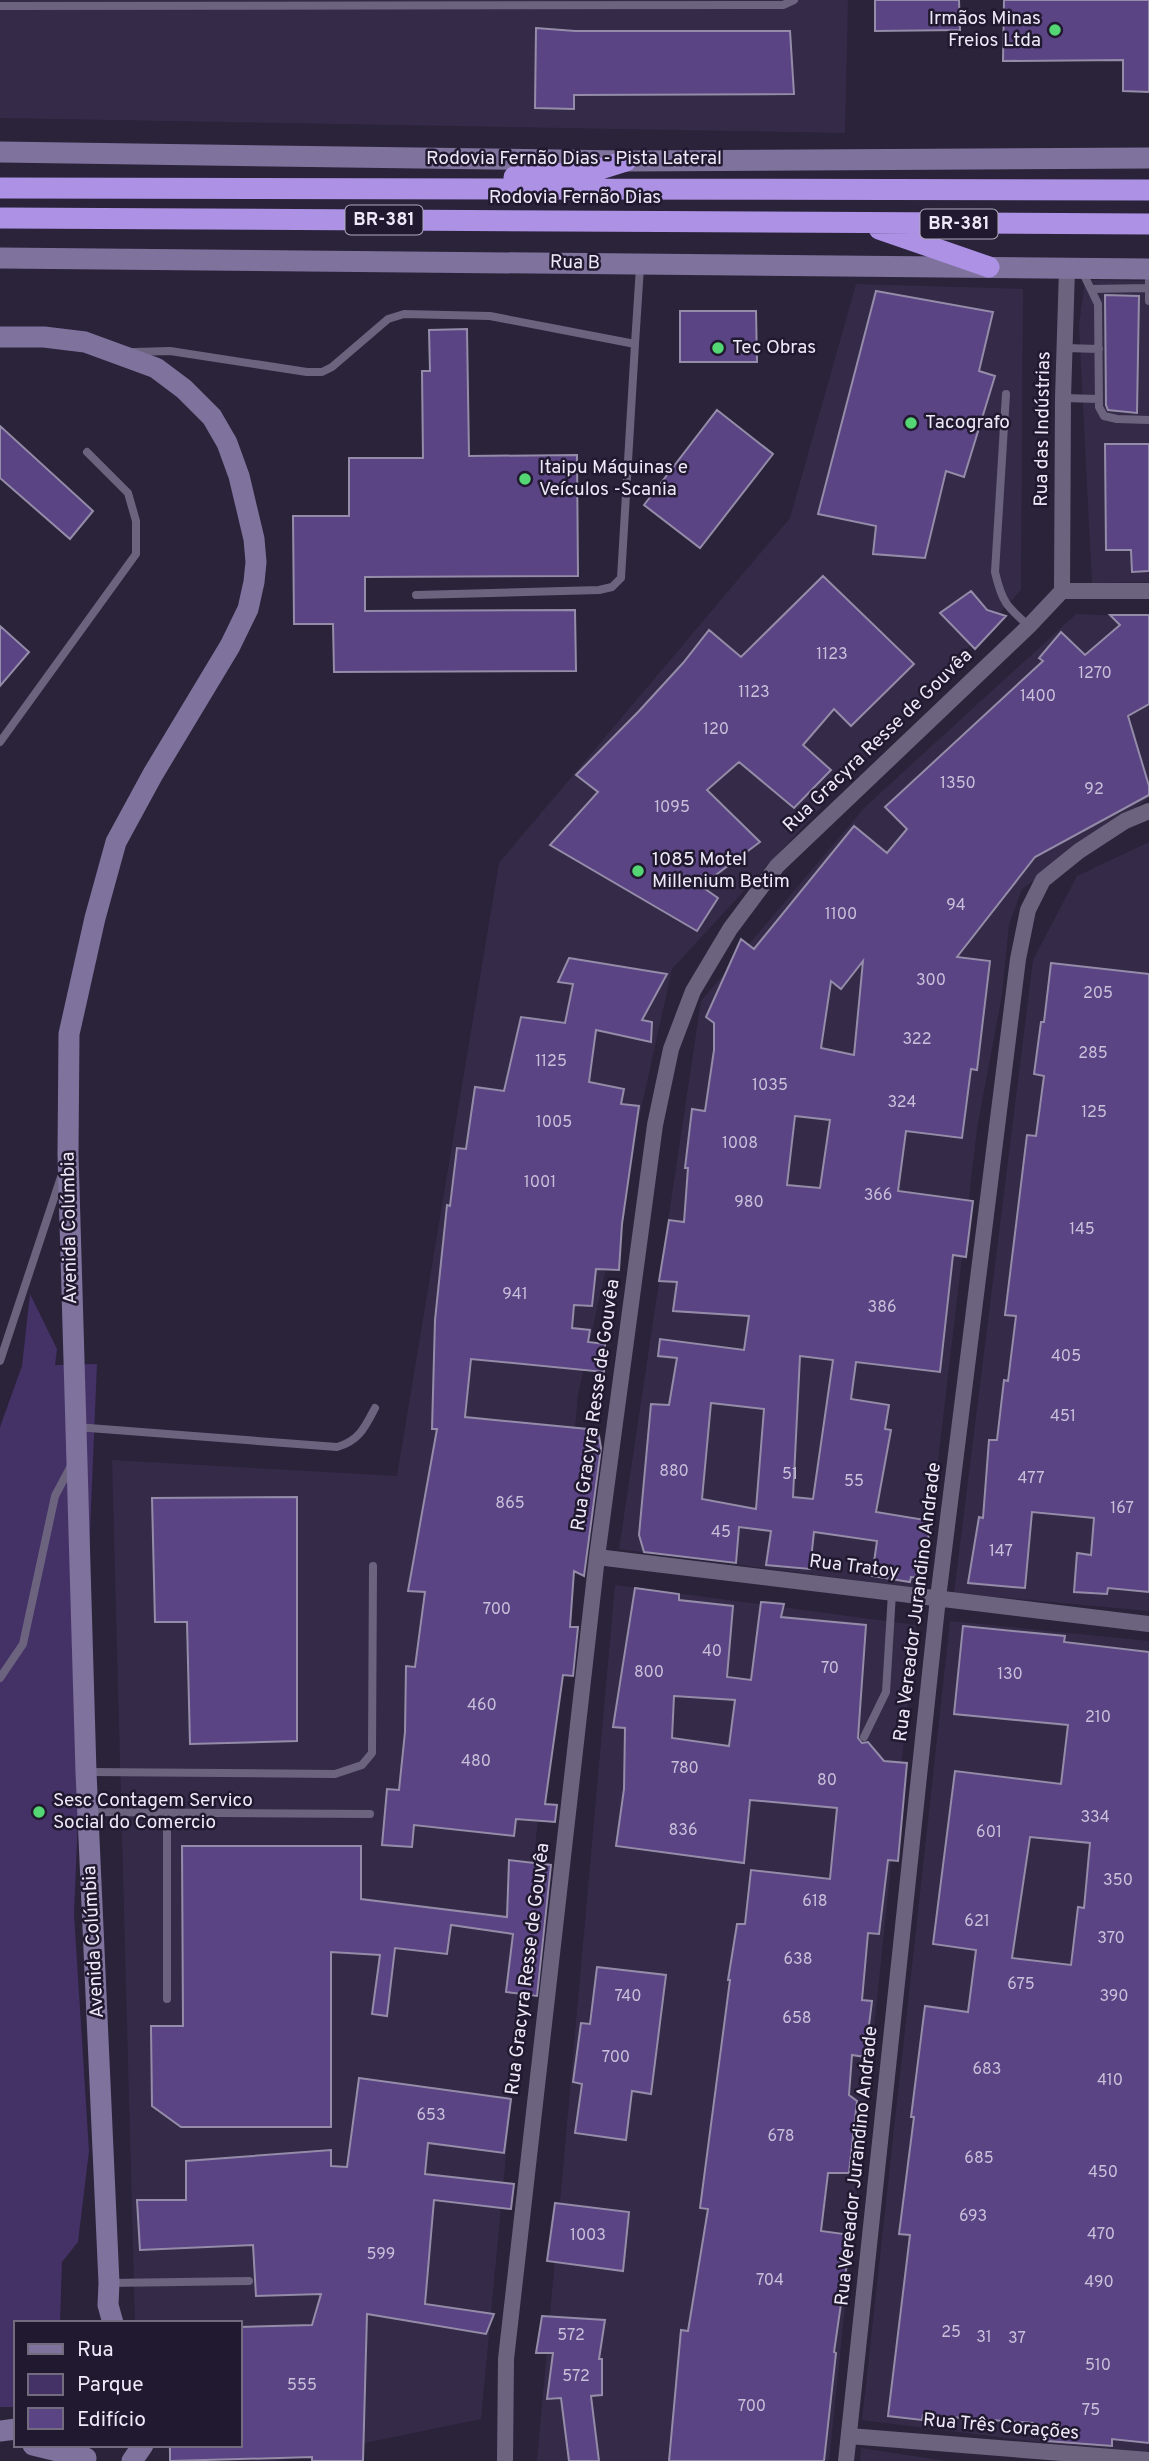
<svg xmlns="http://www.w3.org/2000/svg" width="1149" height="2461" viewBox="0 0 1149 2461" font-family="Overpass,sans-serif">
	<rect width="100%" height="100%" fill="#2a233a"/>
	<path fill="#352b48" d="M0,0H848L845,133L0,118Z
		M1085,280L1149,281V582L1092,583L1079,325Z
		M856,284L1023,289L1021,590L672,969L578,1395L481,2419L278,2461H172L166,2445H240V2323H135L112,1460L397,1476L499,863L790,518Z
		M1076,614L1149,617V798L1022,889L1009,925L1002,995L977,1129L923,1589L619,1549L701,1001L865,807Z
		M1149,842V1611L954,1593L1033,960L1077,876Z
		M615,1585L916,1625L829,2461H537Z
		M950,1621L1149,1641V2456L862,2420Z
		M861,2448L946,2461H860Z"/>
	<path fill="#443166" d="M30,1294L57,1349L55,1365L97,1364L74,1914L89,2151L78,2242L62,2262L60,2323H16V2407H0V1427L22,1366Z"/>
	<path fill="#5a4483" stroke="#948ca8" stroke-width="2" fill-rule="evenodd" d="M875,0H959L960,30L875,31Z
		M1004,0H1149V92L1123,91V60L1003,61Z
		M536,28L575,31H790L794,94L574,95V109L535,108Z
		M876,291L993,312L979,371L995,376L964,477L946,471L925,558L873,554L876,526L818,514Z
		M1105,295L1139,296L1137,413L1108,410L1106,405Z
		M680,311H756L757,362H680Z
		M467,329L469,456L577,455L578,576L365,577V611L575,610L576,671L334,672L333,624H294L293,516H349V458H423L422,371H430L429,330Z
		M717,410L773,454L700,548L644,505Z
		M0,426L93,511L70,539L0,478Z
		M1105,444H1149V571L1132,572L1131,550H1106Z
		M823,576L914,664L851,726L834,709L803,745L831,770L794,808L739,762L707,790L760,842L701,886L718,898L697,931L550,845L598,792L576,775L639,711L683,663L709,630L741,657Z
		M971,591L987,610L1006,616L975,649L940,613Z
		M1110,615H1149V704L1128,716L1149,786V795L1035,857L957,957L990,961L977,1070L971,1069L962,1138L906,1131L898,1191L973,1201L966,1257L953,1255L940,1372L856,1362L851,1399L889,1405L885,1429L891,1430L876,1512L931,1521L922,1578L911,1577L910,1582L872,1576L877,1541L814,1532L810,1569L766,1565L771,1531L739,1527L736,1563L644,1552L639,1535L651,1404L669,1405L677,1358L658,1356L660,1339L744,1350L749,1316L673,1311L677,1282L659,1281L669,1220L684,1222L688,1168H685L692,1109L705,1111L714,1050V1023L706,1017L741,939L754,949L854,826L887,853L907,829L885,807L1043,661L1039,658L1061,632L1085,655L1120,625ZM863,961L854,1055L821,1048L831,981L841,989ZM795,1116L830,1120L820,1188L787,1185ZM800,1356L833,1360L813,1499L793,1497ZM711,1403L764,1409L756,1509L702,1499Z
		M0,626L29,652L0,686Z
		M569,958L667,974L642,1020L652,1022L651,1042L596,1030L589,1082L624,1089L621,1104L639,1106L622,1224L619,1270L596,1269L592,1306L574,1305L572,1328L590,1330L588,1342L605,1344L604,1372L471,1359L465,1417L598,1430L601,1448L584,1576L574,1571L570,1627H578L573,1676L563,1675L545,1804L557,1805L555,1822L516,1819L514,1836L414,1825L412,1847L382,1845L387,1789L399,1790L405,1732L406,1666L415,1667L425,1592L408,1591L437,1429H432L435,1320L447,1205L450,1206L457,1148L466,1149L475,1087L504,1091L521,1017L565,1023L573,984L558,982Z
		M1051,963L1149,974V1592L1108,1588L1107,1594L1074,1592L1077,1553L1091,1555L1094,1518L1032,1512L1025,1588L968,1583L979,1517L983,1518L989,1440H997L1004,1380L1008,1381L1016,1316L1005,1315L1027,1135L1036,1136L1044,1076L1034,1074L1041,1022H1044Z
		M297,1497V1741L190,1744L187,1622H155L152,1498Z
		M635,1588L679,1594V1600L733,1606L727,1677L751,1680L761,1602L784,1604L781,1617L866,1625L858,1738L862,1743L868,1742L884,1761L907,1763L898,1861L888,1860L879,1934L868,1933L862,2000L872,2001L865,2057L852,2055L849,2095L857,2101L849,2173H828L821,2231L851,2235L834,2352L836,2353L824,2461H669L681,2330L688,2331L708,2209L700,2208L730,1980H728L737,1924H745L751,1870L830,1879L837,1808L750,1800L744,1863L616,1846L624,1789L625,1728L613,1727ZM674,1696L735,1700L729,1746L672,1738Z
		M963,1626L1065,1636L1064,1642L1149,1652V2443L1112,2439V2446L1047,2441L1048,2431L1032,2430L1033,2423L923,2415L922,2420L888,2416L910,2235L899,2234L914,2117H911L925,2006L968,2012L976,1950L933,1944L955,1771L1061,1784L1068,1725L954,1714ZM1030,1837L1090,1843L1084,1908L1078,1907L1071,1965L1012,1958Z
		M182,1846H361V1899L507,1917L509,1860L551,1865L537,1996L506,1992L513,1934L451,1925L447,1954L395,1948L387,2016L372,2014L380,1955L331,1952V2127H181L152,2106L151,2026H183Z
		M597,1967L666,1975L651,2094L632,2091L626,2140L575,2133L582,2084L573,2082L581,2023L590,2024Z
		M359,2078L511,2099L504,2153L428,2143L425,2174L514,2184L511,2209L434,2200L425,2304L494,2314L486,2334L367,2314L363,2461H312V2457L170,2461V2445H240V2327L312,2325L321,2294L256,2296L253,2245L140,2250L137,2200H186V2161L331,2150V2166L347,2167Z
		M555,2203L629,2212L623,2271L547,2261Z
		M542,2316L605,2320L599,2359H602V2395L591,2396L599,2461H569L561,2398L547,2399L553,2353H536Z"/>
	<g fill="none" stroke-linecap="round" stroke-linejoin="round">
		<path stroke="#6c647f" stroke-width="8" d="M0,6L783,5L794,0
			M1149,269V301
			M1082,271L1098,304L1099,407L1104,416L1117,419L1149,420
			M1091,289L1149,288
			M1065,348L1099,349
			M134,352L170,351L307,372H322L332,367L388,319L404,314L490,316L635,344L640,267
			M1006,394L995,572C1002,602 1006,606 1029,626
			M1063,398L1099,399
			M416,595L599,590L612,587L621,578L635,344
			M0,742L136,554V521L128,493L87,452
			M0,1361L61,1177
			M76,1427L337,1447C359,1441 365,1427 375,1408
			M0,1678L23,1644L55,1496L72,1464
			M864,1737L886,1692L892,1593
			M89,1772L335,1774L362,1765L372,1753L373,1566
			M90,1812L370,1814
			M167,1813V1999
			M109,2283L249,2281"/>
		<path stroke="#6c647f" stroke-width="16" d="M1062,591L1063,398L1067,269
			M597,1557L1149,1624
			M849,2436L1149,2460
			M505,2461L506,2359L597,1557L655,1125L671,1049L693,991L730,929L777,866L1029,626L1062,591H1149
			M846,2461L938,1598L1018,959L1028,910L1043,880L1079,851L1125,821L1149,811"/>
		<path stroke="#7f729d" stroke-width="21" d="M0,152L626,161L1149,158
			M0,258L1149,269
			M0,337H44L85,342L156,368L184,389L212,417L227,443L239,476L254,539L256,562L254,582L248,609L230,646L153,774L116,842L95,918L69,1034L68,1154L86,1772L109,2283L108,2305L113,2323
			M0,2431L16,2429
			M33,2445L86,2458
			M132,2461L143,2445"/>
		<path stroke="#ac91e4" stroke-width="21" d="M514,177L594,171L626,161
			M0,188L1149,190
			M0,218L1149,224
			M879,229L989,267"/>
	</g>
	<g fill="#53d673" stroke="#21192f" stroke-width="2.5">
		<circle cx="1055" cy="30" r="7"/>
		<circle cx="718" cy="348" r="7"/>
		<circle cx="911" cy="423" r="7"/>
		<circle cx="525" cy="479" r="7"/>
		<circle cx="638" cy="871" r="7"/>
		<circle cx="39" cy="1812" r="7"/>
	</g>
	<g text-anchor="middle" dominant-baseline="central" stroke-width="5" stroke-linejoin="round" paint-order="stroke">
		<g font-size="16" fill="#c8c0db">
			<text x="832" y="655">1123</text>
			<text x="1095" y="674">1270</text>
			<text x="754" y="693">1123</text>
			<text x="1038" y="697">1400</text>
			<text x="716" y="730">120</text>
			<text x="958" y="784">1350</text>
			<text x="1094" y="790">92</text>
			<text x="672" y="808">1095</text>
			<text x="956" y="906">94</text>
			<text x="841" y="915">1100</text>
			<text x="931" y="981">300</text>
			<text x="1098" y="994">205</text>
			<text x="917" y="1040">322</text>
			<text x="1093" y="1054">285</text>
			<text x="551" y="1062">1125</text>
			<text x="770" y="1086">1035</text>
			<text x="902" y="1103">324</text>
			<text x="1094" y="1113">125</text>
			<text x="554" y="1123">1005</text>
			<text x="740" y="1144">1008</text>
			<text x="540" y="1183">1001</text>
			<text x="878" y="1196">366</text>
			<text x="749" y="1203">980</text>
			<text x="1082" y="1230">145</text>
			<text x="515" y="1295">941</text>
			<text x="882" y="1308">386</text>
			<text x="1066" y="1357">405</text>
			<text x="1063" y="1417">451</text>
			<text x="674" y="1472">880</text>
			<text x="790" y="1475">51</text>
			<text x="1031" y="1479">477</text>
			<text x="854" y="1482">55</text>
			<text x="510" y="1504">865</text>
			<text x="1122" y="1509">167</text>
			<text x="721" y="1533">45</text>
			<text x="1001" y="1552">147</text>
			<text x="497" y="1610">700</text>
			<text x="712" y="1652">40</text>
			<text x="830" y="1669">70</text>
			<text x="649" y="1673">800</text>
			<text x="1010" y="1675">130</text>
			<text x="482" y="1706">460</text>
			<text x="1098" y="1718">210</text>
			<text x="476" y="1762">480</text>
			<text x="685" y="1769">780</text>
			<text x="827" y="1781">80</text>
			<text x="1095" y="1818">334</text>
			<text x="683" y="1831">836</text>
			<text x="989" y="1833">601</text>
			<text x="1118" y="1881">350</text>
			<text x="815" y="1902">618</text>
			<text x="977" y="1922">621</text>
			<text x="1111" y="1939">370</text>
			<text x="798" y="1960">638</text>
			<text x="1021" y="1985">675</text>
			<text x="628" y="1997">740</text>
			<text x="1114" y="1997">390</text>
			<text x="797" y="2019">658</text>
			<text x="616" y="2058">700</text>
			<text x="987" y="2070">683</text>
			<text x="1110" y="2081">410</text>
			<text x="431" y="2116">653</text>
			<text x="781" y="2137">678</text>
			<text x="979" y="2159">685</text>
			<text x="1103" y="2173">450</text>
			<text x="973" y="2217">693</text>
			<text x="1101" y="2235">470</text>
			<text x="588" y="2236">1003</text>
			<text x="381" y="2255">599</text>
			<text x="770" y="2281">704</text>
			<text x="1099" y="2283">490</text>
			<text x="951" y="2333">25</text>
			<text x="571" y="2336">572</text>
			<text x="984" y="2338">31</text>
			<text x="1017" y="2339">37</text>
			<text x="1098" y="2366">510</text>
			<text x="576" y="2377">572</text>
			<text x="302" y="2386">555</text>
			<text x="752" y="2407">700</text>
			<text x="1091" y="2411">75</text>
		</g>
		<g fill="#21192f" stroke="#b0abbc" stroke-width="2">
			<rect x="345.5" y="205.5" width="77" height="29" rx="5"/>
			<rect x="920.5" y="209.5" width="77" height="29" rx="5"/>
		</g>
		<g font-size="18" font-weight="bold" fill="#ede9f8">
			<text x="384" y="220">BR-381</text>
			<text x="959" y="224">BR-381</text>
		</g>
		<g font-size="19" fill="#ede9f8" stroke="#21192f" text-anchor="start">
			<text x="1041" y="19" text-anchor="end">Irmãos Minas<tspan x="1041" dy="22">Freios Ltda</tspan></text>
			<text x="732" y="348">Tec Obras</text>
			<text x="925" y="423">Tacografo</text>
			<text x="539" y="468">Itaipu Máquinas e<tspan x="539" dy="22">Veículos -Scania</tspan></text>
			<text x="652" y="860">1085 Motel<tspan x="652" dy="22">Millenium Betim</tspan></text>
			<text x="53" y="1801">Sesc Contagem Servico<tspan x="53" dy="22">Social do Comercio</tspan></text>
		</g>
		<g font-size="19" fill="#ede9f8" stroke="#21192f">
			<text x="574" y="159">Rodovia Fernão Dias - Pista Lateral</text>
			<text x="575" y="198">Rodovia Fernão Dias</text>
			<text transform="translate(575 263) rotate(1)">Rua B</text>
			<text transform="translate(1043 429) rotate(-89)">Rua das Indústrias</text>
			<text transform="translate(878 741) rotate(-44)">Rua Gracyra Resse de Gouvêa</text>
			<text transform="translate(70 1228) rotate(-91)">Avenida Colúmbia</text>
			<text transform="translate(596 1405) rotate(-82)">Rua Gracyra Resse de Gouvêa</text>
			<text transform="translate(854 1567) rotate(7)">Rua Tratoy</text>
			<text transform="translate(918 1602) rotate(-83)">Rua Vereador Jurandino Andrade</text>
			<text transform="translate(94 1942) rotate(-93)">Avenida Colúmbia</text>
			<text transform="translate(528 1969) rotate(-83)">Rua Gracyra Resse de Gouvêa</text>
			<text transform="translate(857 2166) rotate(-84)">Rua Vereador Jurandino Andrade</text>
			<text transform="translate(1001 2427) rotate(5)">Rua Três Corações</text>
		</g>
	</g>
	<rect x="14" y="2321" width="228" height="126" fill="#21192f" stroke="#736c7f" stroke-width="2"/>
	<rect x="28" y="2344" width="35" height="10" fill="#7f729d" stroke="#736c7f" stroke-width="2"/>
	<text x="77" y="2356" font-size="21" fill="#ede9f8">Rua</text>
	<rect x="28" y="2374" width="35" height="21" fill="#443166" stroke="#736c7f" stroke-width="2"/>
	<text x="77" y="2391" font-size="21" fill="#ede9f8">Parque</text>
	<rect x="28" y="2408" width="35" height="21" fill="#5a4483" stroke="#736c7f" stroke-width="2"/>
	<text x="77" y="2426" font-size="21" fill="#ede9f8">Edifício</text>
</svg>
